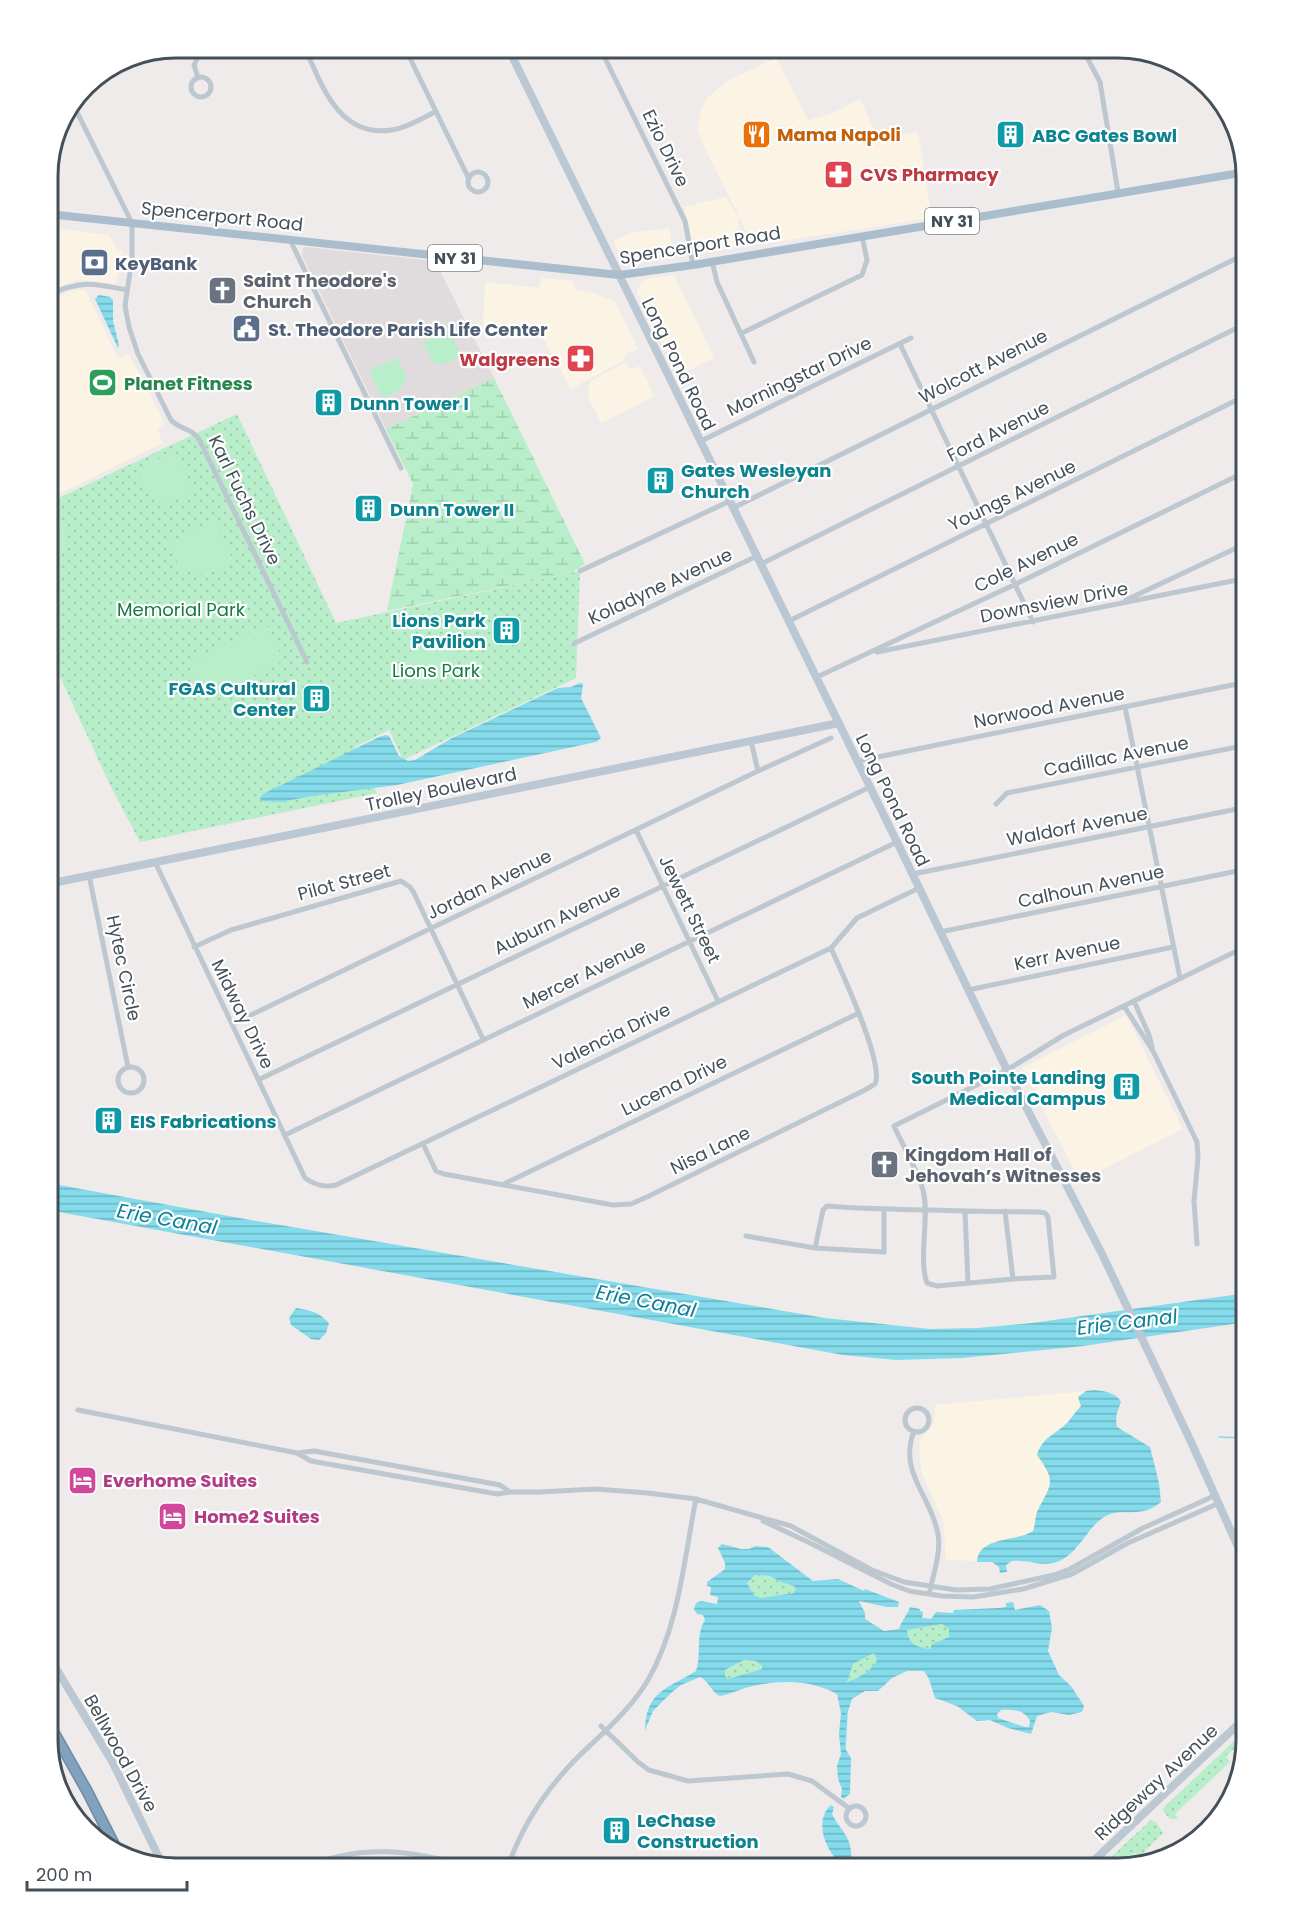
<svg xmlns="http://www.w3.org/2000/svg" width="1295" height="1917" viewBox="0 0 1295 1917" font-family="Poppins,sans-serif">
	<defs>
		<pattern id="grass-dots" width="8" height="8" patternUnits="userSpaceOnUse" patternTransform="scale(1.5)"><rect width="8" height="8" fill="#b8eeca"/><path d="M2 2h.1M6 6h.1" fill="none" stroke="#9fceb0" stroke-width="1.8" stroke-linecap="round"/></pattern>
		<pattern id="wetland-marsh" width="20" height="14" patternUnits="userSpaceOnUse" patternTransform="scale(1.5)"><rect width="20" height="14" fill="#b8eeca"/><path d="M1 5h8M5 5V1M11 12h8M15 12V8" fill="none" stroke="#9fceb0"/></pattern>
		<pattern id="water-rules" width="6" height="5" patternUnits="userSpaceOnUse" patternTransform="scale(1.5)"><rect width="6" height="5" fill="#84dbec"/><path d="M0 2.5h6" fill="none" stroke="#6eb4c2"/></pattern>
	</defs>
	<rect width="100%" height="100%" fill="#efebeb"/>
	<path fill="#fbf3e3" d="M776,58L808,120L830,114L860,99L879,140L918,132L932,218L749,246L744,227L701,140L697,128L700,114L706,99L727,81Z
		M726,197L738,217L742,246L696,254L684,207Z
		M56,228L109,235L117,250H122L116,284L80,280L65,284L49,293Z
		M669,228L674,255L635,263L618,250L613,241L629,233Z
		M674,275L714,358L678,376L637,292L641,282L650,278Z
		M542,278L572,281L577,290L588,291L615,302L638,349L626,355L624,360L571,389L541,334L483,327L485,282L539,288Z
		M85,289L118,359L129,354L165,424L157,429L163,443L48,499V302L70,291Z
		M626,362L631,370L640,366L653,393V397L601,423L589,399L588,389L591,381Z
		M1126,1015L1183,1129L1080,1181L1022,1068Z
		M1086,1391L1078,1397L1081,1406L1068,1422L1047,1437L1037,1455L1049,1474L1050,1490L1037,1514L1033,1531L1021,1537L1006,1539L984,1548L979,1553L976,1561L946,1560L943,1521L921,1471L919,1442L934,1423L935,1405Z"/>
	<path fill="#e0dcde" d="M306,247L435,261L494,378L386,429L302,255L303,248Z"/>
	<path fill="url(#grass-dots)" d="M237,414L336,623L580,571L576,678L403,760L389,730L355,747L377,793L140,842L110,785L48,651V503Z
		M755,1575L770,1576L781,1582L796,1587L794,1593L761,1598L754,1595L747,1583Z
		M942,1624L949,1629V1637L932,1644L930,1649C916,1647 910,1645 906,1630Z
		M874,1653L877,1660C872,1671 858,1678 847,1682L853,1664Z
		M744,1660L756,1661L762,1666V1669L728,1679L724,1676L725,1670Z
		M1247,1729V1737L1226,1756L1230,1762L1175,1814L1178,1818L1177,1819H1170L1163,1811L1164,1807Z
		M1151,1820L1156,1822L1163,1833L1140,1856L1135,1853L1119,1869H1098Z"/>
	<path fill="url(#wetland-marsh)" d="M494,378L585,564L571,573L387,611L413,484L386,429Z"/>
	<path fill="#b8eeca" d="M447,332L452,333L460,357L441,365L431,360L423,342Z
		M397,358L407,378L400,390L383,398L370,373L373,368Z
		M171,453L176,454L195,491L172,502L160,504L149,495L137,470Z
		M56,512C70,536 71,550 48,568V515Z
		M212,522L216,523L234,562C203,578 181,583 169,543Z
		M266,624L284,661L205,699L187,663Z
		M418,639L455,652C448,683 428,692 401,676L415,641Z"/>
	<path fill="url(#water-rules)" fill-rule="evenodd" d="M99,295L110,297L113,300V321L119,345L118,348L95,299Z
		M580,683L583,684L581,698L601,738L596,742L397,785L312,796L281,802L261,801L260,798L263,794L379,737L385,735L389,736L399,756L408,761L415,760L452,738L558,688L571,687Z
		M48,1183L245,1219L825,1318L930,1329L977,1328L1032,1323L1247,1293V1322L1083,1346L962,1358L897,1360L843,1355L48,1210Z
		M296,1308C310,1310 319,1312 329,1323L326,1333L319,1340L311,1339L291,1325L289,1318Z
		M1094,1390C1104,1391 1117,1393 1121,1402C1117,1413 1115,1416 1117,1427L1150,1447L1159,1483L1161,1502C1140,1520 1122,1506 1104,1517C1086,1528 1077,1558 1053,1563C1039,1566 1026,1559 1012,1561L1006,1565L1007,1572L1000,1573L999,1567L992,1562H977C978,1536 1017,1542 1033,1531C1035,1526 1035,1518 1037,1512C1049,1486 1059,1484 1037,1455C1042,1437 1056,1435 1068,1422C1072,1417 1076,1411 1081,1406L1078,1397L1086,1391Z
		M722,1544L741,1549H749L755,1546L768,1547L813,1581L838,1579L864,1591L865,1589L899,1602L898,1607H887L859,1601L865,1613V1619L884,1631L899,1629C902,1620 909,1612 910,1607L920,1609V1611L923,1612L922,1618L931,1619L936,1612L953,1613L954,1610L999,1608L1006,1607V1603L1013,1602L1015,1610L1040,1605L1049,1611L1052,1628L1048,1651L1059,1675L1071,1686L1084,1706L1082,1712L1069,1715L1051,1712L1037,1716L1031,1734L1008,1728L990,1720L977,1721L957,1706L935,1698L929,1679L924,1671H907L892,1678L878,1691H865L852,1699L847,1714L845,1748L851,1758L850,1794L843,1799L841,1797L842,1789L838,1779L837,1766L841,1754L839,1734L841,1713L837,1694C810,1679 777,1680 748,1687C738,1690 730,1694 720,1696C711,1692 709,1681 700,1677L681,1685L671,1693L653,1711L645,1730C646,1691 667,1689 696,1671C702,1653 695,1636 705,1620L703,1615L697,1614L694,1609L696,1603L701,1601L717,1604L718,1597L710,1595L711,1587L707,1586V1582L725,1569V1563L718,1548ZM755,1575L770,1576L781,1582L796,1587L794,1593L761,1598L754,1595L747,1583ZM942,1624L949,1629V1637L932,1644L930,1649C917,1647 909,1645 907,1630ZM874,1653L877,1660C872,1671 858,1678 847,1682L853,1664ZM744,1660L756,1661L762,1666V1669L728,1679L725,1676V1670ZM1001,1710C1013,1709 1025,1710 1030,1721L1029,1727H1025L998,1718L997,1714Z
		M831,1805L834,1807L832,1814C841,1832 853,1837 851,1860L863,1869C858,1869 853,1870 849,1868C827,1859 812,1821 831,1805Z"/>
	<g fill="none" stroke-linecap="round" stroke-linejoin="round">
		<path stroke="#84dbec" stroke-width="1.5" d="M1219,1437L1247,1438
			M845,1749L847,1712"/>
		<defs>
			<path id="highway" d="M48,1722L87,1791L119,1854
				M64,1801L67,1807"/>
		</defs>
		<use href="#highway" stroke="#6d8ca7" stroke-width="12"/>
		<path stroke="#bcc7cf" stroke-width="5" d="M305,48C322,86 339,138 392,130C407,128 422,118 435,112
			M405,48L468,177
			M600,48L685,221L693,265
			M1082,48L1100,82L1118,192
			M191 87a10 10 0 1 1 20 0a10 10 0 1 1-20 0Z
			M198,78L194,65L199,55L212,48
			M73,104L132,223V259L125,306L129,327L138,354L171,420C180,430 193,428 200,441L307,662
			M468 182a10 10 0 1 1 20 0a10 10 0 1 1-20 0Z
			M290,240L401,468
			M712,261L717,282L754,362
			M48,295C82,280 92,283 127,290
			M742,333L862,275L867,260L862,236
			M900,344L1033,622
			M701,441L911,338
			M733,508L1247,253
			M1238,547L1247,566
			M761,564L1247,323
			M580,571L730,501
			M1126,600L1247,543
			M789,621L1247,395
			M575,643L757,556
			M877,652L1247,578
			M817,677L1016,584L1247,471
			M1125,707L1180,978
			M751,741L758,771
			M858,761L1247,682
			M996,804L1007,793L1247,745
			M636,830L718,1001
			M155,862L305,1178C315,1185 324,1188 336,1185L831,948L857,918L919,888
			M913,874L1247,807
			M89,875L128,1067
			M940,932L1247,869
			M194,947L231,930L401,881L410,887L414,893L483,1039
			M968,990L1173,947
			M1134,1001L1149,1035L1152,1047
			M1124,1006L1153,1051L1197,1142L1198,1158L1194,1201L1197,1244
			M232,1024L758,771L831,738
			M118 1080a13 13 0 1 1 26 0a13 13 0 1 1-26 0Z
			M258,1080L870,787
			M285,1135L897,842
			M423,1144L436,1171L444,1174L613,1205L631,1204L649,1196L865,1090L875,1084C885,1064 841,971 831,948
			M504,1184L859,1013
			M884,1209V1252L815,1248L823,1210L827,1206C860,1209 894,1209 928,1210C965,1211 1002,1212 1039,1212L1045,1213L1048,1217L1054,1277L1013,1279L937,1286L927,1283C918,1259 930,1216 923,1190C917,1169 903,1146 894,1126L1007,1070L1064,1035L1247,946
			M965,1211L968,1283
			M1005,1211L1013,1279
			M746,1236L815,1248
			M905 1420a12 12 0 1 1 24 0a12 12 0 1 1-24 0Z
			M78,1410L297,1453L314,1451L500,1485L510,1492
			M914,1431C898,1473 931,1495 938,1534C941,1552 934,1572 930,1590
			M297,1453L311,1461L497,1494L510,1492H540L595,1489L648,1493L696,1499L791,1526L872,1570L904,1582L956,1590L990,1589L1054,1575L1070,1569L1143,1528L1214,1496
			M763,1521L808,1542L891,1584L909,1591L942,1596L973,1597L1023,1589L1072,1574L1128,1543L1217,1504
			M601,1726L638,1762L649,1770L688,1781L788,1774L812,1781L850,1809
			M846 1816a10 10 0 1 1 20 0a10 10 0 1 1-20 0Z
			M298,1869C363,1842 413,1850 478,1869
			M507,1869C521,1828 544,1792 574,1761C600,1735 629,1712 648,1680C679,1626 684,1559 696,1499"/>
		<path stroke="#bbc8d3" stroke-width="8" d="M508,48L897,842L1007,1070L1102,1254L1192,1444L1247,1567
			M48,884L839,723
			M48,1655L113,1763L164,1868
			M1085,1869L1247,1716"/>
		<path stroke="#aabdcc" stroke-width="8" d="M48,214L619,275L693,265L1246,172"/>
		<use href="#highway" stroke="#82a1bc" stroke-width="9"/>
	</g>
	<defs>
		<symbol id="restaurant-square" viewBox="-11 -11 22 22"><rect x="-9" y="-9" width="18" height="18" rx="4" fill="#e8710a" stroke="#fff"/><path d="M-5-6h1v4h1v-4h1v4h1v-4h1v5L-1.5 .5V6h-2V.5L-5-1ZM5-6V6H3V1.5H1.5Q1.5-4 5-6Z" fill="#fff"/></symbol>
		<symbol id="building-square" viewBox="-11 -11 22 22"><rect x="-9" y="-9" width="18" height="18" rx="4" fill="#0f9aa8" stroke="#fff"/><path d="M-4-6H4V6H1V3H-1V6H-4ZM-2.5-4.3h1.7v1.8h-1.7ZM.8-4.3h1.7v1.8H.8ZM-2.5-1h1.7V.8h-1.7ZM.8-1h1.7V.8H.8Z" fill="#fff"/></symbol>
		<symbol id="pharmacy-square" viewBox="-11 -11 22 22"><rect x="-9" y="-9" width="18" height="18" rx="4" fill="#e0444e" stroke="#fff"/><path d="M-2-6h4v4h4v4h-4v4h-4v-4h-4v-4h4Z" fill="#fff"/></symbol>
		<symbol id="bank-square" viewBox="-11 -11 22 22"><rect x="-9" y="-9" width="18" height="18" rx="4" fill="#5c6f8a" stroke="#fff"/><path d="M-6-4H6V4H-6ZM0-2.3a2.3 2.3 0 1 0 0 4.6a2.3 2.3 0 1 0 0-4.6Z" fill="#fff"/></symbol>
		<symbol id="church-square" viewBox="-11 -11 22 22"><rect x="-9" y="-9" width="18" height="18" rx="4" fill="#6b7280" stroke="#fff"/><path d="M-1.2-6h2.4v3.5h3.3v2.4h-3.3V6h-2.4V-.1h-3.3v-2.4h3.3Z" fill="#fff"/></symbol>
		<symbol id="civic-square" viewBox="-11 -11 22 22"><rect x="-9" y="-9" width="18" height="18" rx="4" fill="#5c6f8a" stroke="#fff"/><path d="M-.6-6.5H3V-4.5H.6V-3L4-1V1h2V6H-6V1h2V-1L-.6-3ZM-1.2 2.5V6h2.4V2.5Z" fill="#fff"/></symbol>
		<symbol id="stadium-square" viewBox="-11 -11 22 22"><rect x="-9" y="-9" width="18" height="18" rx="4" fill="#2e9e5b" stroke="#fff"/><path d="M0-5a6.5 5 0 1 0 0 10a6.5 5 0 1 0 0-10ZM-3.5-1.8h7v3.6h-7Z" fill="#fff"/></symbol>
		<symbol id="hotel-square" viewBox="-11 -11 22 22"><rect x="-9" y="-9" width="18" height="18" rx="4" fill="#d1479c" stroke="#fff"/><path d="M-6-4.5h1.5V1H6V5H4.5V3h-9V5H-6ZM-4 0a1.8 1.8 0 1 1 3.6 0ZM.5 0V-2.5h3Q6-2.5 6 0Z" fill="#fff"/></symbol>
	</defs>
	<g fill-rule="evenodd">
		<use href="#restaurant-square" x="740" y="118" width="33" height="33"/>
		<use href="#building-square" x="994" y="118" width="33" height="33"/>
		<use href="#pharmacy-square" x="822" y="158" width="33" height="33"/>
		<use href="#bank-square" x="78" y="246" width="33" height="33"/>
		<use href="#church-square" x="206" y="274" width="33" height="33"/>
		<use href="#civic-square" x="230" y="312" width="33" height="33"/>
		<use href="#pharmacy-square" x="564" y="342" width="33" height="33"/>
		<use href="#stadium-square" x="86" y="366" width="33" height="33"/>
		<use href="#building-square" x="312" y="386" width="33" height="33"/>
		<use href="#building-square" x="644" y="464" width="33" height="33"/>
		<use href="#building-square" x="352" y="492" width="33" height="33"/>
		<use href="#building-square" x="490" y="614" width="33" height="33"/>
		<use href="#building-square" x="300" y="682" width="33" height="33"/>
		<use href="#building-square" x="1110" y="1070" width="33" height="33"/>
		<use href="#building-square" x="92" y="1104" width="33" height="33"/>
		<use href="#church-square" x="868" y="1148" width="33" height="33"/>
		<use href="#hotel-square" x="66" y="1464" width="33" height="33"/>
		<use href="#hotel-square" x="156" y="1500" width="33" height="33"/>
		<use href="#building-square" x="600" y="1814" width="33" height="33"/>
	</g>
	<g text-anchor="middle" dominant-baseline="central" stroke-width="4.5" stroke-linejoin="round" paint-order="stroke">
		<g fill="#fff" stroke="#7c848b" stroke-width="1.5">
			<rect x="925" y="208" width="54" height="26" rx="4.5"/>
			<rect x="428" y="245" width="54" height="26" rx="4.5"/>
		</g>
		<g font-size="16" font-weight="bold" fill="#445059">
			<text x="952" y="221">NY 31</text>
			<text x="455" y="258">NY 31</text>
		</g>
		<g font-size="18" font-weight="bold" fill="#c56008" stroke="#fff" text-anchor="start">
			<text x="777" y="134">Mama Napoli</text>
		</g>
		<g font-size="18" font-weight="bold" fill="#0d838f" stroke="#fff" text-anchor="start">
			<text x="1032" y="135">ABC Gates Bowl</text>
			<text x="350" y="403">Dunn Tower I</text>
			<text x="681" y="470">Gates Wesleyan<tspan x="681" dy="21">Church</tspan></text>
			<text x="390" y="509">Dunn Tower II</text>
			<text x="486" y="620" text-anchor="end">Lions Park<tspan x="486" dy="21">Pavilion</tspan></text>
			<text x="296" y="688" text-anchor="end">FGAS Cultural<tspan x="296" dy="21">Center</tspan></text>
			<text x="1106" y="1077" text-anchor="end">South Pointe Landing<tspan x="1106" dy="21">Medical Campus</tspan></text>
			<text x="130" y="1121">EIS Fabrications</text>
			<text x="637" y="1820">LeChase<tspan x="637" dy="21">Construction</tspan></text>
		</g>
		<g font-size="18" fill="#445059" stroke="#fff">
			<text transform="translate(666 148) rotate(64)">Ezio Drive</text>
			<text transform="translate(222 216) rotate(6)">Spencerport Road</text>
			<text transform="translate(700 245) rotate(-9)">Spencerport Road</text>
			<text transform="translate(679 364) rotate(64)">Long Pond Road</text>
			<text transform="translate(983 366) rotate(-27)">Wolcott Avenue</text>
			<text transform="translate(799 376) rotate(-26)">Morningstar Drive</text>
			<text transform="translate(998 431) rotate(-27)">Ford Avenue</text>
			<text transform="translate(1012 495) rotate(-26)">Youngs Avenue</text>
			<text transform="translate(245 500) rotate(64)">Karl Fuchs Drive</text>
			<text transform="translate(1026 562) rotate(-26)">Cole Avenue</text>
			<text transform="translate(660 586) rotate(-25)">Koladyne Avenue</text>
			<text transform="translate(1054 602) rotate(-11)">Downsview Drive</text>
			<text transform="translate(1049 707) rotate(-11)">Norwood Avenue</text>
			<text transform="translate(1116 756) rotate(-11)">Cadillac Avenue</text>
			<text transform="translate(441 789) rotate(-12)">Trolley Boulevard</text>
			<text transform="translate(893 800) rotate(64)">Long Pond Road</text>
			<text transform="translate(1077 826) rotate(-11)">Waldorf Avenue</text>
			<text transform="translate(344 882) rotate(-15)">Pilot Street</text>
			<text transform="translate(489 884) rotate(-26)">Jordan Avenue</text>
			<text transform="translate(1091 886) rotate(-12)">Calhoun Avenue</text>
			<text transform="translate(690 909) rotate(64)">Jewett Street</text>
			<text transform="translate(557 919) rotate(-26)">Auburn Avenue</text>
			<text transform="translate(1067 953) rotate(-12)">Kerr Avenue</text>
			<text transform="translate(124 968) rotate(78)">Hytec Circle</text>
			<text transform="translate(584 974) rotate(-26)">Mercer Avenue</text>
			<text transform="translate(243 1014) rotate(64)">Midway Drive</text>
			<text transform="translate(611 1036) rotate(-26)">Valencia Drive</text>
			<text transform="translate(674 1085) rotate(-26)">Lucena Drive</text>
			<text transform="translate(710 1150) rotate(-26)">Nisa Lane</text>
			<text transform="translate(121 1753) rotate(61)">Bellwood Drive</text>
			<text transform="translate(1156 1782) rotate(-43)">Ridgeway Avenue</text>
		</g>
		<g font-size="18" font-weight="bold" fill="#be3a42" stroke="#fff" text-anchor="start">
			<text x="860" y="174">CVS Pharmacy</text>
			<text x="560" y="359" text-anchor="end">Walgreens</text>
		</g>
		<g font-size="18" font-weight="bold" fill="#4e5e75" stroke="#fff" text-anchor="start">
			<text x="115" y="263">KeyBank</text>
			<text x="268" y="329">St. Theodore Parish Life Center</text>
		</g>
		<g font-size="18" font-weight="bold" fill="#5b616d" stroke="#fff" text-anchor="start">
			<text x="243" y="280">Saint Theodore's<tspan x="243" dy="21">Church</tspan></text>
			<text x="905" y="1154">Kingdom Hall of<tspan x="905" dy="21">Jehovah’s Witnesses</tspan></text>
		</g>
		<g font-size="18" font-weight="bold" fill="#27864d" stroke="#fff" text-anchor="start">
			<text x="124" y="383">Planet Fitness</text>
		</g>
		<g font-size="18" fill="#157a43" stroke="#fff">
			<text x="181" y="609">Memorial Park</text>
			<text x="436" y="670">Lions Park</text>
		</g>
		<g font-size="18" font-weight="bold" fill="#b23c85" stroke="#fff" text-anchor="start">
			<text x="103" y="1480">Everhome Suites</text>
			<text x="194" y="1516">Home2 Suites</text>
		</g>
		<g font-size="20" font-style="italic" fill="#0c8096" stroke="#fff">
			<text transform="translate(167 1219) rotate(10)">Erie Canal</text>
			<text transform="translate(646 1301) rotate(11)">Erie Canal</text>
			<text transform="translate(1127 1322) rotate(-7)">Erie Canal</text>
		</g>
	</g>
	<path d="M0 0H1295V1917H0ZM176 58H1118A118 118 0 0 1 1236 176V1740A118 118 0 0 1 1118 1858H176A118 118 0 0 1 58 1740V176A118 118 0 0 1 176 58Z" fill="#fff" fill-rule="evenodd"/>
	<path fill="none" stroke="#445059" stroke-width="3" d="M176 58H1118A118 118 0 0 1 1236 176V1740A118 118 0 0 1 1118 1858H176A118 118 0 0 1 58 1740V176A118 118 0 0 1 176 58Z"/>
	<path d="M27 1881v9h160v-9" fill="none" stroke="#445059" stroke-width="3"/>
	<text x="36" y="1881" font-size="18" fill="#445059" stroke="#ffffff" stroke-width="4.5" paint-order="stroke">200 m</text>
</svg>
